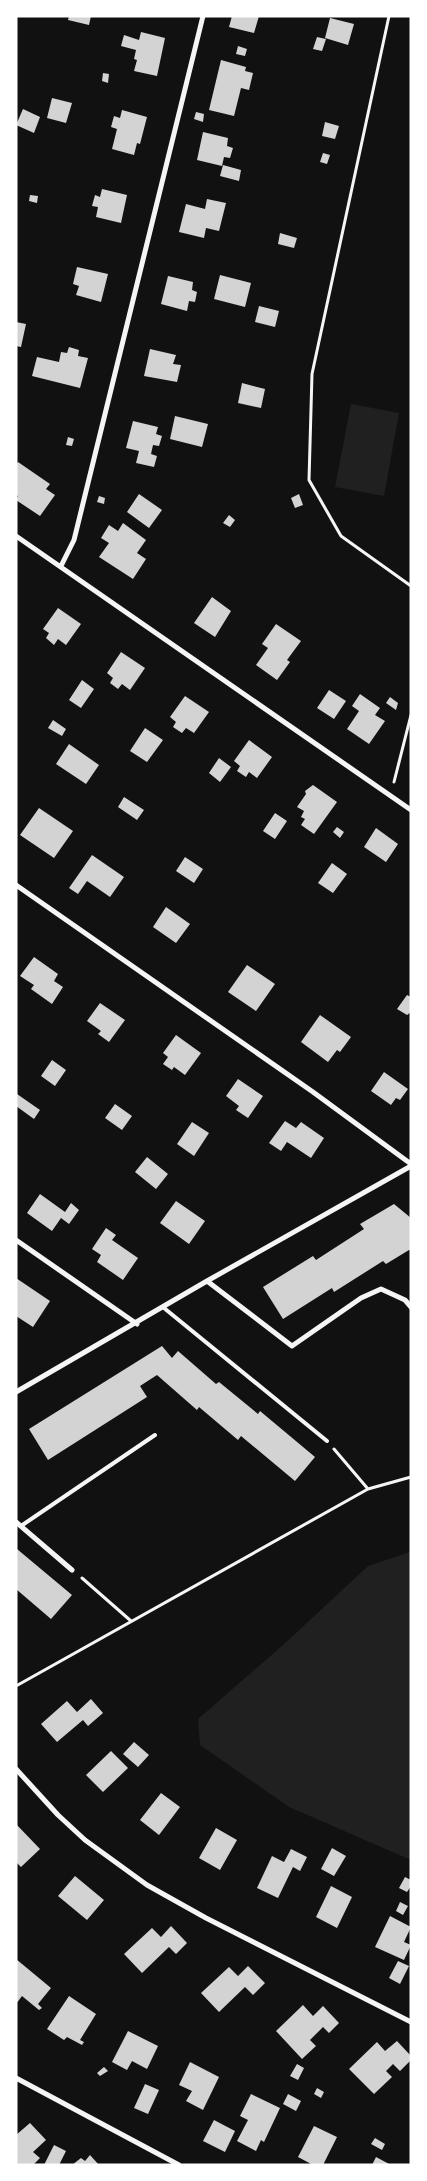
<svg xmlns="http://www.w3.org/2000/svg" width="427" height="2181" viewBox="0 0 427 2181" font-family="Poppins,sans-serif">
	<rect width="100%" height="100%" fill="#111"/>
	<path fill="#202020" d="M351,404L399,413L384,496L335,487Z
		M410,1552H411V1860L289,1807L200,1745L198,1719L282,1646L368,1566Z"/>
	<path fill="#d3d3d3" d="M69,16H91L89,25L68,20Z
		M232,16H259L254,33L229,27Z
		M330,18L354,24L348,45L325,38Z
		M141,32L165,38L157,76L134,71L137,60L134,59L136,50L121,46L124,35L139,40Z
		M317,37L326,39L322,51L313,49Z
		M238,46L247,49L245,56L236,54Z
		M221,60L246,67L245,71L253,73L249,90L241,88L234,116L209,110Z
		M103,73L109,74L108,83L102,81Z
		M52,98L72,103L66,123L47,118Z
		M23,109L40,117L34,133L16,125Z
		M122,110L147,117L140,144L137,143L134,155L112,149L117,129L111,127L114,116L120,118Z
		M196,112L204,114L203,122L194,119Z
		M325,122L339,126L335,139L322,136Z
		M203,132L228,138L227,146L233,148L230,158L224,157L222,166L197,160Z
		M323,153L330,155L327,164L320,162Z
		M223,165L241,170L239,181L220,176Z
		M102,189L127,195L121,223L96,217L98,207L92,206L95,195L100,197Z
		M30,195L38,196L37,203L29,201Z
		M207,199L226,203L219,231L206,228L204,238L179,232L186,204L205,209Z
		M280,233L297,238L294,248L278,244Z
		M77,267L108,274L101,302L76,295L79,286L73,284Z
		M220,275L251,283L245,307L214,299Z
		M168,276L193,282L192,290L197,292L195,302L189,301L187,311L161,304Z
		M259,306L279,311L275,327L255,322Z
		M16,322L26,324L21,347L16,346Z
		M69,347L79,350L78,356L88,358L80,388L32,376L37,357L59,362L61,352L67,353Z
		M150,349L176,355L173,364L181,365L177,382L144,376Z
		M242,383L265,389L261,408L238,403Z
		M175,416L208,424L202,447L170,439Z
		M133,421L158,427L156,434L162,436L159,446L153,445L151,454L157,456L154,467L136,463L139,451L126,448Z
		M68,437L74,439L72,446L66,445Z
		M18,462L50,484L46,489L55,495L40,516L16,500L18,496L16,495V465Z
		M139,494L162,510L149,528L127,512Z
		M299,494L303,505L295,508L291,498Z
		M99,496L105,498L104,504L97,502Z
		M229,515L235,520L230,527L223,523Z
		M123,523L146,540L137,553L146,559L133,579L99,557L109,543L101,538L109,525L118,531Z
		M212,597L231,611L215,637L194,623Z
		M58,608L81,624L66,645L58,639L54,645L46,638L49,633L43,629Z
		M276,624L301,641L287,660L290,662L277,680L256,665L268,648L262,644Z
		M121,652L145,668L130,690L122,684L118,689L110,683L113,678L107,673Z
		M82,680L94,689L81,708L69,700Z
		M329,690L346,701L334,719L317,708Z
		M360,694L380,708L375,715L385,721L369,744L347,729L359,711L352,706Z
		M185,696L209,712L194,733L186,728L182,733L173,727L176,722L170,717Z
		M390,697L398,703L396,710L386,703Z
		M53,720L66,729L62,736L48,728Z
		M145,728L163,740L147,762L130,751Z
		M249,740L272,757L257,778L249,772L246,777L237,771L240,766L234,761Z
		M69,744L99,765L86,784L56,764Z
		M219,758L231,767L220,782L209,773Z
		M313,785L337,802L314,834L301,825L305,819L301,817L304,811L297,807L306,794L305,791Z
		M124,797L144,810L137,820L118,807Z
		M39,808L73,831L54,858L20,835Z
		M275,813L287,821L275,839L263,831Z
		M337,827L344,832L340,838L333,832Z
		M376,828L398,844L386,862L364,847Z
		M92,855L124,877L110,897L87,881L78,894L69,888Z
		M185,857L203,869L194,883L176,871Z
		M332,863L347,874L333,893L318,883Z
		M166,907L190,924L176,943L153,927Z
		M34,957L58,974L54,981L63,987L52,1004L31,989L34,985L20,976Z
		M247,965L275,984L256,1011L228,992Z
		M407,995L411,997V1012L407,1015L397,1009Z
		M100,1003L125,1020L109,1042L98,1034L101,1031L87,1021Z
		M320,1015L351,1037L340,1052L337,1050L328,1062L301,1042Z
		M176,1035L201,1053L185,1075L174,1067L172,1070L163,1064L168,1057L163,1053Z
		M52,1060L66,1070L55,1086L41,1076Z
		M384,1072L408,1089L400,1100L396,1098L391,1105L371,1091Z
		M238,1079L263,1096L248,1118L236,1110L239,1106L226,1096Z
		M17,1094L40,1110L34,1119L16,1106Z
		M115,1104L132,1116L122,1130L105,1118Z
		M285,1121L296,1128L301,1122L324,1138L311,1158L287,1142L281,1151L269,1143Z
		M192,1122L209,1133L194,1156L177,1144Z
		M147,1157L168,1174L156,1189L135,1172Z
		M40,1194L65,1212L71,1203L79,1210L69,1224L61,1218L52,1231L27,1213Z
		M176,1201L205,1221L189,1244L160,1223Z
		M394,1204L411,1218V1251L409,1250L386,1264L383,1261L334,1292L332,1288L283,1319L263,1287L313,1256L316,1260L364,1229L360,1224Z
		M106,1228L116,1235L112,1240L138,1258L123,1280L97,1262L101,1255L92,1249Z
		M16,1278L50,1301L33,1327L16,1316Z
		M162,1346L172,1358L178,1351L216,1384L219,1382L258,1414L260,1411L315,1457L295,1481L241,1436L238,1440L199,1407L197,1410L157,1375L140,1386L147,1397L48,1460L29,1429Z
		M17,1549L72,1595L51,1619L16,1589Z
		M91,1699L103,1713L88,1726L83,1720L57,1742L41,1724L67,1701L77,1712Z
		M134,1742L149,1755L138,1767L123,1754Z
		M111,1751L128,1768L103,1792L86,1775Z
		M161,1793L180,1807L159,1835L140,1820Z
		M16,1824L40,1849L21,1867L16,1862Z
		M216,1828L237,1840L220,1870L199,1858Z
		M332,1848L346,1856L334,1876L321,1869Z
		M291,1849L307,1857L300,1871L293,1867L278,1898L257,1888L272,1856L284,1862Z
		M75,1876L104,1900L87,1920L58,1896Z
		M405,1877L411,1880V1886L407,1892L399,1888Z
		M331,1886L352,1897L337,1928L316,1917Z
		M400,1902L408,1906L403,1915L396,1911Z
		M390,1916L411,1927L404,1942L411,1945L404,1960L375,1947Z
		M171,1926L187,1943L176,1954L169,1947L142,1973L124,1954L152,1928L161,1937Z
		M16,1959L51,1988L38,2004L42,2008L39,2010L22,1996L16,2004Z
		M398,1961L409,1966L400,1984L389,1978Z
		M248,1966L265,1983L253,1995L245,1987L219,2012L201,1993L229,1967L238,1976Z
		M69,1996L96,2014L80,2040L84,2042L82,2045L67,2037L64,2040L47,2029Z
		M303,2005L313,2016L323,2006L339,2023L329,2033L323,2027L310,2040L316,2046L302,2059L276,2031Z
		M128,2031L158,2046L147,2069L132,2061L127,2070L112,2062Z
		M397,2041L411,2056V2060L400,2071L393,2064L386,2071L392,2077L374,2094L349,2069L377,2042L385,2051Z
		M190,2062L219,2077L203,2110L186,2101L192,2091L179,2085Z
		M297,2064L304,2068L298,2080L290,2076Z
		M104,2067L108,2071L100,2076L97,2073Z
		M145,2084L159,2090L148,2114L134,2108Z
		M317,2088L324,2092L321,2098L314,2094Z
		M251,2094L280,2108L264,2142L261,2140L256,2151L237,2141L248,2120L240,2116Z
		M288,2094L301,2101L296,2111L283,2104Z
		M214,2120L235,2131L225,2152L203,2141Z
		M30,2123L46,2140L33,2152L40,2158L33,2165H16V2135Z
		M314,2126L337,2137L323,2165H313L298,2157Z
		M375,2138L385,2144L382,2150L371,2144Z
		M54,2145L66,2151L59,2165H44Z
		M90,2155L99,2165H72L81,2158L85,2161Z
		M376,2157L391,2165H372Z"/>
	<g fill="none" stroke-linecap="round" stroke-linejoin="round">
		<path stroke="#f5f5f5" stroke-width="3" d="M389,16L312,374L309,480L341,536L411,586
			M394,782L411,715
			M334,1449L368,1489
			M82,1578L131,1621
			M16,1686L368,1489L411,1477"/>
		<path stroke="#f5f5f5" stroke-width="4" d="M164,1308L327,1441
			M21,1526L155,1435"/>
		<path stroke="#f5f5f5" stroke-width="5" d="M16,536L411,810
			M61,566L74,540L203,16
			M16,885L313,1092L411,1164
			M16,1240L137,1324
			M207,1281L292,1346L361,1298L381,1289L405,1300L411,1307
			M16,1392L207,1281L411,1166
			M16,1522L72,1570
			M16,1769L58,1815L85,1840L147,1885L206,1918L411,2022
			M16,2078L179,2165"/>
	</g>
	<rect width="427" height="2181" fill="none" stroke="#ffffff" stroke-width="35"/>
</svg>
